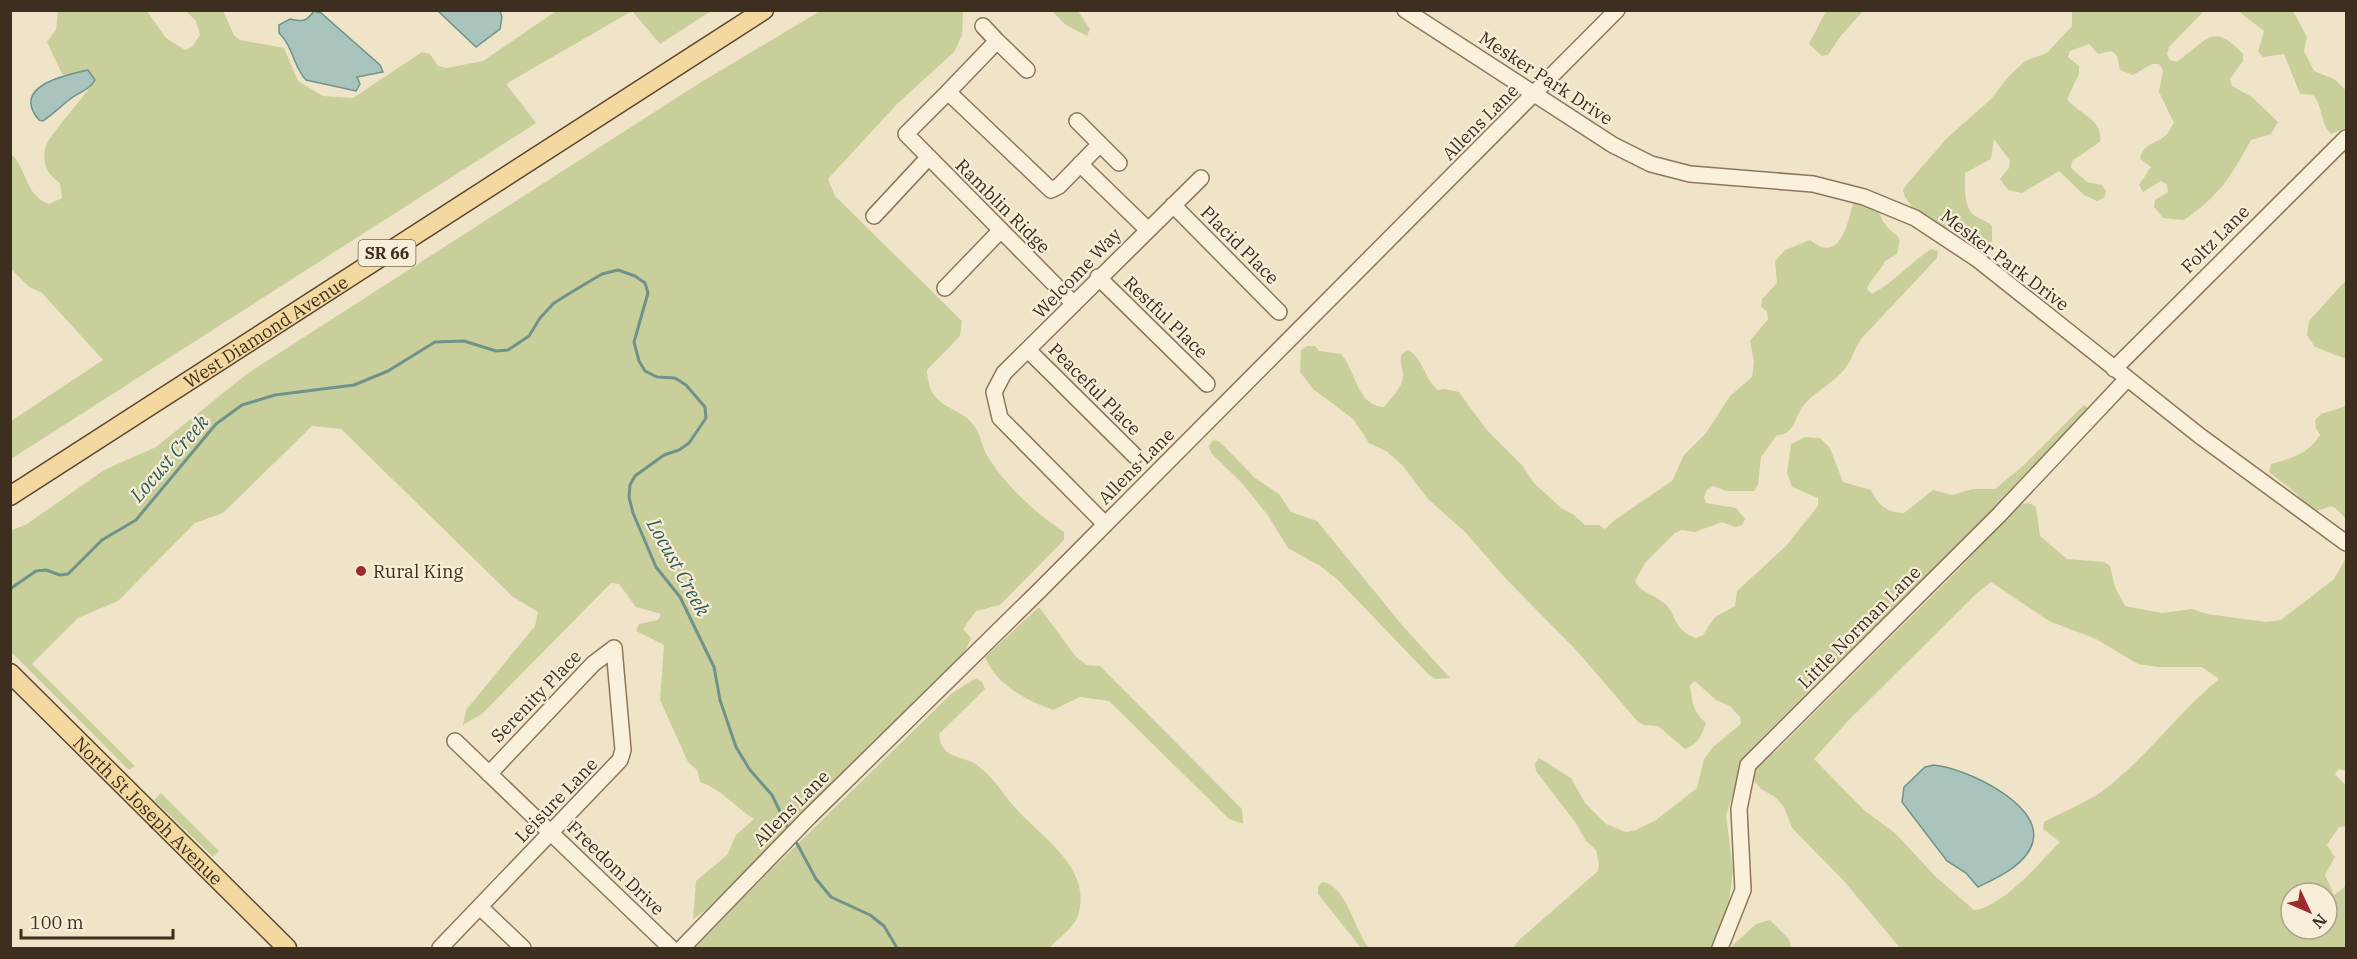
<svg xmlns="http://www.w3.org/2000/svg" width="2357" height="959" viewBox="0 0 2357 959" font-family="'IBM Plex Serif',serif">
	<rect width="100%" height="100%" fill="#f0e4c8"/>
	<path fill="#c9cf9b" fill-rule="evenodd" d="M58,11H147L166,38L185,50L192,47L200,35L196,21L186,11H223L234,35L240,40L284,48L298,81L323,96L353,98L422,52L430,54L438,66L446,68L483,61L556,11H711L660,44L632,11L506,84L536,123L11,459V421L103,360L42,293L29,287L11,269V154C27,168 25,196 49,204L62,198L60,183C47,175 41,162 46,146C51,132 85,97 95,80L80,72L69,76L62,74L47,42L56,30Z
		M820,11H963L962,35L954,52L897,104L828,179L835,196L962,321L960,336L927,370C929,413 960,403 975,427C981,436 982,448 988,457C1007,487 1034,512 1064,532V540L1000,605L976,611L963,629L971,638L965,652L900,724L705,911L693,919L696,881L727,855L736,835L754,819C735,807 721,789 700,782L697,770L688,762L660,700L664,645L636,631L639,624L658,620L661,614L636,607L619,584L611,583L482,714L463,725L466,710L535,626L538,612L513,597L341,429L312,426L223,513L195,523L118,601L78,618L32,664L135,766L129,770L11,652L10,531L27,524L104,470L156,447L248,373L698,84Z
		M1052,11H1078L1090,29L1087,36L1066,25Z
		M1826,11H1863L1840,37L1828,55L1822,56L1809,44Z
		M2072,11H2204L2169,47L2167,54L2170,60L2177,62C2209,39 2212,22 2243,54V61L2230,79L2232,86L2252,97L2278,122L2271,134L2251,140C2230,178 2220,195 2184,220L2163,218L2154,207L2155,200L2168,192L2167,185L2161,181L2143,192L2139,185L2151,167L2140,159C2144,142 2154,145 2165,136C2169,133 2171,127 2174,123L2159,92L2163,70L2159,64H2152L2133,75L2120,70L2117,56L2112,51L2098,54L2089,44L2070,51L2068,57L2079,66V74L2067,99C2078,114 2104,119 2100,142L2072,161L2071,168L2087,182L2102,185L2106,191L2104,198L2097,201L2084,195L2059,171L2022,193L2008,190L2000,179L2009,168L2010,161L1994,139L1991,159L1965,173C1965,186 1963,208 1975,216C1982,220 1987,221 1992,226V241L1979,248L1972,246L1960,222L1933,236L1905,197L1903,190L1907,184L1947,138L1991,99L2009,76L2025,61L2047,53L2072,26Z
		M2238,11H2293L2307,37L2304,51L2314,71L2334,79L2346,90V128L2331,134C2320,123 2323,106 2313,95L2300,94L2284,54L2263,57L2258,52L2264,31Z
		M1855,196L1876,205C1879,211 1881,219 1885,224C1896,239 1903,231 1897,254L1885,261C1880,272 1871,278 1867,289L1872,294C1894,282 1910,263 1931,249L1938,251L1937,258L1861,339C1854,349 1851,363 1843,371C1832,384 1814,392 1804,405C1795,416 1795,435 1777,435L1761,457L1758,485L1754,491H1726L1713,486L1707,490L1704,497L1706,503L1736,508L1745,519L1742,525L1735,527L1722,522L1695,532L1682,530L1675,533L1645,563L1635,581C1640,592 1652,594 1661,601C1679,612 1669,628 1696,638L1703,635L1715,617L1735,606L1737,591L1786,546L1818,506V498L1792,487L1787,473L1791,444L1805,437L1820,438L1830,448L1843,482L1871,490C1878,505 1887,513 1904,513L1933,490L1952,495L1973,489H1995L2024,465L2084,405L2090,409L2003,503L1957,546L1764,758L1777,750L1966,562L1998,521L2022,504L2029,503L2036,507L2040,536L2067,559L2104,562L2110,566L2115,587L2125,606L2162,613L2192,609L2207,614L2266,622L2281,620L2334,579L2346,558V771L2339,769L2335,774L2346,786V826L2339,827L2327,845L2335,857L2325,875L2334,895L2346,886V948H1900L1843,880L1792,828L1784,807L1775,797L1761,789L1752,778L1740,773L1726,815L1733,870L1729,903L1720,932L1728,948H1513L1519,940L1598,871L1599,864L1596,850L1586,841L1575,822L1536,771L1535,764L1539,758L1571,778L1585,803L1606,824L1626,832L1636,830L1656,820L1697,788L1704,759L1713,747L1741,724L1740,717L1730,706L1716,700L1695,681L1690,685C1692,703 1693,711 1706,723C1702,735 1698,744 1685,749L1658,726L1644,725L1638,722L1577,651L1507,580L1465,532L1428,499L1402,465L1386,451L1369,443L1353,419L1313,389L1300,372L1301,350L1307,346H1315L1319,351L1341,354C1356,371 1357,406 1384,407C1390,399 1402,388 1403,377C1404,368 1398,363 1402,354L1408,350C1423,358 1425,380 1438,390L1445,389L1459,392L1486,429L1522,465L1534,483L1561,508L1574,515L1585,525H1599L1605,529L1616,519L1672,481L1684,455L1706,433L1730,396L1752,377L1754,362L1750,341L1768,319L1767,311L1761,307L1762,299L1777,283L1775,261L1785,250L1810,240C1842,266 1848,220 1855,196ZM1991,582L2049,621L2096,639L2138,664L2158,667H2202L2219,679C2179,712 2149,754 2109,786C2091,801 2064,811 2044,822L2043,829L2060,842C2039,863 2004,906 1974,910L1935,876L1895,833L1865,811L1814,759L1847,722L1975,595ZM2291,893H2327V929H2291Z
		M2346,280V359L2315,347L2307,335L2309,321Z
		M2346,406V519C2325,496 2335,511 2310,511L2297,494L2269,472L2271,464C2292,458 2308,454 2320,435L2316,429L2315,420L2321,414Z
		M1213,440L1220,442L1255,478L1279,494L1291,512L1317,521L1402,625L1450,678L1435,679L1429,675L1337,579L1320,566L1288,548L1269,517L1242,483L1211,453L1209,446Z
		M1039,607L1076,657L1087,665L1100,666L1242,809L1243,824L1229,819L1109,701L1080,697L1053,710C1025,700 997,685 985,657Z
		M976,678L982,682L985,689L939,734C941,760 963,755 977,765C995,778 1005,798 1020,813C1048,842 1094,872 1077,918C1073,928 1057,940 1049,948H691L951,694Z
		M161,793L219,851L213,857L154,800Z
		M1322,882C1345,883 1355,931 1369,948H1361L1318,894V887Z
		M1770,920L1789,939L1791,947L1789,948H1730L1756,924Z"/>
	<path fill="#a9c4bc" stroke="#6f938a" stroke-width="1.5" d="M314,11L321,13L380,65L383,72L357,77L360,84L356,91L306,80C293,66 293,46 279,33V25L290,19C302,22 306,22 314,11Z
		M438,11H500L502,17L500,29L476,47Z
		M88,70L95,80C89,91 78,92 69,100C60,107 53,114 43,121L39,120C10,86 66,75 88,70Z
		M1934,765C1964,768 2042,803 2033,841C2028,864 1997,878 1978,887L1966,873L1947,861L1902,802L1904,787L1925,767Z"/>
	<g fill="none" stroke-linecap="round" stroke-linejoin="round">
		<path stroke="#6f938a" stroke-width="3" d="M10,589L36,571L46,570L60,575L68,574L102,540L136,520L216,424L242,405L275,395L354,385L388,371L435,342L464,341L496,351L508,350L529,336L540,318L554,303L575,290L602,274L618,270L635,276L645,283L648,293L634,342L639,361L645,371L657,377L675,378L686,385L705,407L706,418L689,443L679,450L664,455L635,476L630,485L629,497L633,513L656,567L680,597L714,667L720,700L736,747L750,770L772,795L789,830
			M794,838L816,879L831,897L870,915L884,926L897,948"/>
		<defs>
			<path id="minor" d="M1405,10L1613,145L1651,164L1690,174L1813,184L1864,197L1915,218L1977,259L2200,436L2346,543
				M983,26L997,41
				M1027,70L997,41L948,92L1051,190L1059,186L1100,144L1119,163
				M948,92L906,134L1074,304
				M1077,121L1100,144
				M1080,164L1147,229
				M1173,205L1279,312
				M874,216L928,158
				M1098,277L1207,384
				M945,288L1000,231
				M1028,350L1135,456
				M2114,369L2346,138
				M1105,524L1000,418L994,392L1004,373L1201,178
				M455,741L671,948
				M480,907L523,948
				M440,948L620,760L623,750L614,648L593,664L489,774
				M682,948L809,817L1039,591L1617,10
				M1720,948L1743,890L1739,809L1748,765L1999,515L2127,379"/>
			<g id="major">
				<path id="s1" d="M10,496L764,10"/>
				<path id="s2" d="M10,673L287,948"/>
			</g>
		</defs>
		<use href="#minor" stroke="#8d765c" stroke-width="18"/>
		<use href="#major" stroke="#5b4430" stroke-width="21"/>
		<use href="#minor" stroke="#faf1dc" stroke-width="15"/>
		<use href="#major" stroke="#f3d9a0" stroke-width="18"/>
	</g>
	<circle fill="#9e2a2b" stroke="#f7eed8" stroke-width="2" cx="361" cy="571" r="6"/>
	<g text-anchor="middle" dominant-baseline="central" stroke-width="4.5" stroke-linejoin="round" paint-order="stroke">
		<rect fill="#f7eed8" stroke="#756857" stroke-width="1.5" x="358.5" y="240" width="57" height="26" rx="4.5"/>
		<g font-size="16" font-weight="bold" fill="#3d2e20">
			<text x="387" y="253">SR 66</text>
		</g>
		<g font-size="18" fill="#3d2e20" stroke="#f7eed8">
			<text transform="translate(1546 78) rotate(33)">Mesker Park Drive</text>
			<text transform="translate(1480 122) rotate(-45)">Allens Lane</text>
			<text transform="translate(1003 206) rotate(45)">Ramblin Ridge</text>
			<text transform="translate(2215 239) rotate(-45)">Foltz Lane</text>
			<text transform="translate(1240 245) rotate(45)">Placid Place</text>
			<text transform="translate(2005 260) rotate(37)">Mesker Park Drive</text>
			<text transform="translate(1077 273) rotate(-46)">Welcome Way</text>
			<text transform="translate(1166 317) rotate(44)">Restful Place</text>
			<text stroke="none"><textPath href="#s1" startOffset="304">West Diamond Avenue</textPath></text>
			<text transform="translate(1095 389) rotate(45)">Peaceful Place</text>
			<text transform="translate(1136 466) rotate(-45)">Allens Lane</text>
			<text transform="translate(1859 627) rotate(-45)">Little Norman Lane</text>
			<text transform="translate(536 696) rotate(-46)">Serenity Place</text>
			<text transform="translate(556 800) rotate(-46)">Leisure Lane</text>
			<text transform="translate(791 808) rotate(-45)">Allens Lane</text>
			<text stroke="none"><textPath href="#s2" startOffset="195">North St Joseph Avenue</textPath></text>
			<text transform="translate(616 868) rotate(44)">Freedom Drive</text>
		</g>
		<g font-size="18" fill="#3d2e20" stroke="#f7eed8" text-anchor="start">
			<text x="373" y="571">Rural King</text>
		</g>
		<g font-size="20" font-style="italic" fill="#2f5d5a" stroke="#f7eed8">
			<text transform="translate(169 458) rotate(-49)">Locust Creek</text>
			<text transform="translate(679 567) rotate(61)">Locust Creek</text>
		</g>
	</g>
	<rect width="2357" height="959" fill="none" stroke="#3d2e20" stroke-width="24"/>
	<g transform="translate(2309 911) rotate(134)"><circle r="28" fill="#f7eed8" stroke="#ada18e" stroke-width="1.5"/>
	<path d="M0-4.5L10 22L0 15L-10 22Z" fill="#9e2a2b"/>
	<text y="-9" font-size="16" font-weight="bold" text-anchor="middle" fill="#3d2e20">N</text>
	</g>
	<path d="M21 929v9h152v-9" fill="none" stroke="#3d2e20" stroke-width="3"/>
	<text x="30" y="929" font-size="18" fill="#3d2e20" stroke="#f7eed8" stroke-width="4.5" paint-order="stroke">100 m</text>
</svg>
